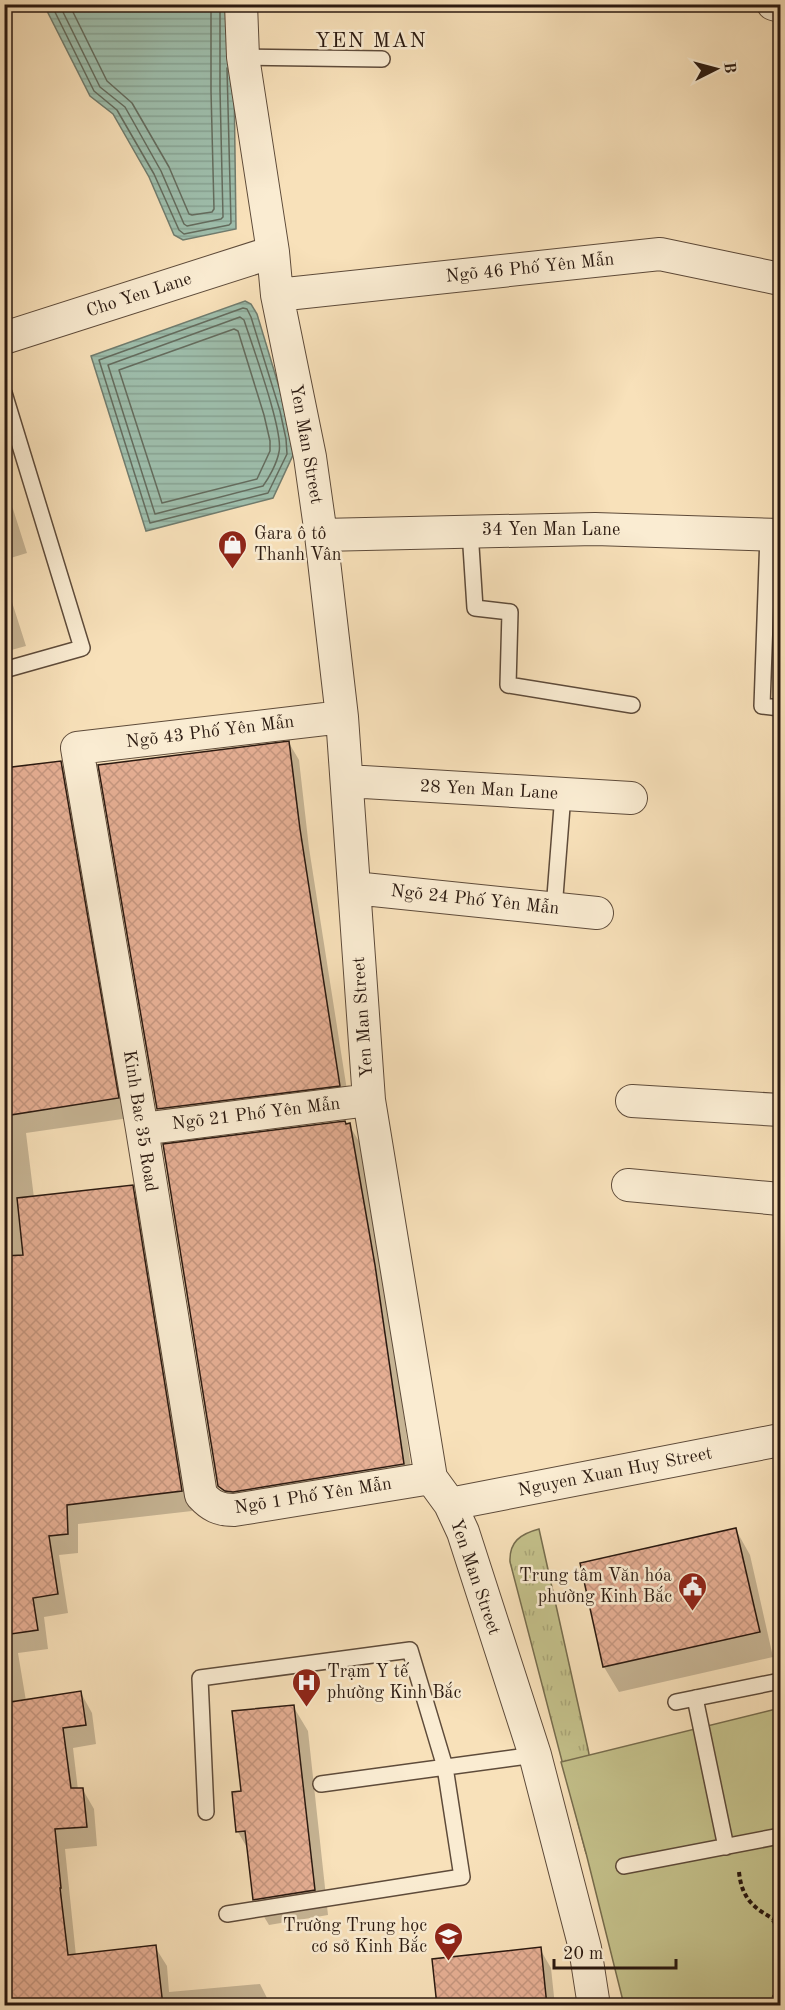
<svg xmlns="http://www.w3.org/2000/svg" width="785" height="2010" viewBox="0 0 785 2010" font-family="'Old Standard TT',serif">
	<defs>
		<pattern id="grass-tufts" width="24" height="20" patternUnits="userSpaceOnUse" patternTransform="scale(1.5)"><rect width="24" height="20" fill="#c4c18b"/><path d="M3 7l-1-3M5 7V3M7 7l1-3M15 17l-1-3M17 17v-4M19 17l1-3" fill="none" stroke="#a9a577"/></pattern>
		<pattern id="water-rules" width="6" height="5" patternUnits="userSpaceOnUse" patternTransform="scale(1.5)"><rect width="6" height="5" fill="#9ebeac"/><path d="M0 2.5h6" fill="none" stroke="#88a393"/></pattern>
		<pattern id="building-cross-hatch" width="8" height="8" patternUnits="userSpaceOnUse" patternTransform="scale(1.5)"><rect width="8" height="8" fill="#e6af94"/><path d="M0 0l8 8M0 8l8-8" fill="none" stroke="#c5967f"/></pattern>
	</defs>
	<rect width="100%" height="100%" fill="#f8e1ba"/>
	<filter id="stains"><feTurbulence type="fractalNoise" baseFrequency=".00333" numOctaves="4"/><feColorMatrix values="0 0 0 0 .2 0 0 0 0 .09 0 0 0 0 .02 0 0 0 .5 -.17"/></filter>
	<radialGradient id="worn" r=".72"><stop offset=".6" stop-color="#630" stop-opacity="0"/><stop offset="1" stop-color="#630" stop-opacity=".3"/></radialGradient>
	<path fill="url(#grass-tufts)" stroke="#776d4e" stroke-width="1.5" d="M539,1529L588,1749L613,1879L586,1853L510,1562C509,1542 520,1534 539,1529Z"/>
	<path fill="#c4c18b" stroke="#776d4e" stroke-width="1.5" d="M780,1708V2005H624L586,1853L561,1762Z"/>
	<path fill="url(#water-rules)" stroke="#707c6e" stroke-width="1.5" d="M44,5H233L236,229L183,240L174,235L149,177L113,114L90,96Z
		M245,301L251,304L257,314L286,410L292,438L293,455L273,498L146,531L91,356Z"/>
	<path fill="#0003" d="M4,493L13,509L27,553L4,560Z
		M4,577L26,646L4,652Z
		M289,743L299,760L309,848L349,1103L169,1126L159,1108Z
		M60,762L71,782L129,1118L26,1133L34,1198L132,1187L143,1206L192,1511L78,1524V1553L59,1555L68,1613L44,1617L48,1649L18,1653L26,1701L81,1693L92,1713L96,1744L73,1748L78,1790H83L94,1809L97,1846L65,1849L76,1956L155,1947L167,1966L169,1992L260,1984L271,2006H4V769Z
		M349,1125L360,1143L394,1344L413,1482L230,1504L219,1486L346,1126Z
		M736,1530L750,1555L773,1657L619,1692L604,1667L582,1564Z
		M293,1706L308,1731L328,1915L269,1925L254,1900L249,1851L238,1832Z
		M540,1949L551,1968L555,2006H368L437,2000Z"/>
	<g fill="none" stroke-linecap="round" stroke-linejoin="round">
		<path stroke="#646c5e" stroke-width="1.5" d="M51,4L94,91L117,110L154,174L179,230L184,234L229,225L231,223L227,68
			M59,4L100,87L125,107L161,171L184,224L187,226L221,219L223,217L220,90V4
			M69,4L107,81L132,103L169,167L189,214L192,215L212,212L214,209L211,91V4
			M243,308L247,309L251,317L280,411L286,439L287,454L268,493L150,523L99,360Z
			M240,317L244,320C252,345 284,432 279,452C277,463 269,478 263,486L155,514L108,365Z
			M234,329L238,331L264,415L270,441V451L257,479L162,503L119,370Z"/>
	</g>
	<path fill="url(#building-cross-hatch)" stroke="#2a1910" stroke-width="1.5" d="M289,741L300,829L340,1086L157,1109L98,765Z
		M61,761L119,1098L4,1116V768Z
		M345,1121L346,1124L350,1123L375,1265L404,1464L233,1492L225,1491L218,1486L163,1144Z
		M133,1185L182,1491L67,1505L68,1534L49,1536L58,1594L33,1598L38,1630L4,1635V1256L23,1255L17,1198Z
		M736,1528L760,1632L603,1667L580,1563Z
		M81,1691L86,1725L63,1728L71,1788H83L87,1827L55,1829L61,1888H60L68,1955L156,1945L163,2006H4V1703Z
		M294,1705L315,1890L253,1900L245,1831L236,1832L232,1792L241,1791L232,1711Z
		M541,1947L547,2006H437L432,1959Z"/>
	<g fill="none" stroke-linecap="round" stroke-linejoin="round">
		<defs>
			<path id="lane" d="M243,57L382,59
				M4,393L82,648L4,670
				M470,531L475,608L510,612L508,685L632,705
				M768,535L762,706L780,708
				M554,909L563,794
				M695,1698L726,1847
				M676,1702L780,1681
				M321,1784L535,1755
				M206,1812L200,1678L410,1650L445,1767L462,1877L227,1914
				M624,1866L780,1836"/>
			<path id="street" d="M241,4L243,57L273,252L277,295L310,457L321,535L342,717L369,1100L431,1478L450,1504L463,1532L535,1755L585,1948L594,2006
				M773,4L780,6
				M277,295L660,254L780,279
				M4,338L273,252
				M321,535L595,529L780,535
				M342,717L77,748L142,1129L201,1495C211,1506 219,1510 234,1510L431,1478
				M347,781L631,798
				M354,888L597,913
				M632,1101L780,1110
				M142,1129L369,1100
				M628,1185L780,1199
				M450,1504L780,1440"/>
		</defs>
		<use href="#lane" stroke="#5e4b3a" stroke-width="18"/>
		<use href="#street" stroke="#5e4b3a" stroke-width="34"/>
		<path stroke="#2a1910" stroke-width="4" stroke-dasharray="4.5 3" stroke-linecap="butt" d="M739,1872C742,1901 756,1910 780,1922
			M773,1920L780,1932
			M761,2006L772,1999L780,1989"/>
		<use href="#lane" stroke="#faecd2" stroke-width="15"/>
		<use href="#street" stroke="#faecd2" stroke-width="32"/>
	</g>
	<defs>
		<symbol id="shop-pin" viewBox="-11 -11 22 30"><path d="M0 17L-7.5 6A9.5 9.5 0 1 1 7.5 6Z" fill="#8f2418" stroke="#faecd2"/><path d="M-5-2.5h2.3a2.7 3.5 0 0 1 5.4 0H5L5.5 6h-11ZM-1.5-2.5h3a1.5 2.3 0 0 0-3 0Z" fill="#fff"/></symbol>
		<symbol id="civic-pin" viewBox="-11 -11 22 30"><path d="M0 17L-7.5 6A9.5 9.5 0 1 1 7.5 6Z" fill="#8f2418" stroke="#faecd2"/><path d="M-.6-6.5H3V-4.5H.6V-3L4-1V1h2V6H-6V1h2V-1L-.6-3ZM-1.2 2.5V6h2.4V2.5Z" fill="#fff"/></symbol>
		<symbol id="hospital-pin" viewBox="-11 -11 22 30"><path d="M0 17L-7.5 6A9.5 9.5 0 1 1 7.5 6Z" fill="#8f2418" stroke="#faecd2"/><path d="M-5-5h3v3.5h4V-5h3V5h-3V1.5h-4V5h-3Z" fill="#fff"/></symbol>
		<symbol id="school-pin" viewBox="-11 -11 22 30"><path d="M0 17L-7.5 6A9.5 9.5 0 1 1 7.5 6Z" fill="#8f2418" stroke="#faecd2"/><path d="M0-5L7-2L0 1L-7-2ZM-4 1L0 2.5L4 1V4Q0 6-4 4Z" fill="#fff"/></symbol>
	</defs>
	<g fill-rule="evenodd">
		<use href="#shop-pin" x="216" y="528" width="33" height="45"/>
		<use href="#civic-pin" x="676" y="1570" width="33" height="45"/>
		<use href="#hospital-pin" x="290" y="1666" width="33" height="45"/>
		<use href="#school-pin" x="432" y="1920" width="33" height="45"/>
	</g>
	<g text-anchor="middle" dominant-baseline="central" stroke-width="5" stroke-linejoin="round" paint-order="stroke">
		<g font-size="18" fill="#2a1910" stroke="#faecd2">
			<text transform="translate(530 268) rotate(-6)">Ngõ 46 Phố Yên Mẫn</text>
			<text transform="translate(139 295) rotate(-18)">Cho Yen Lane</text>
			<text transform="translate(306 444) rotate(80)">Yen Man Street</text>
			<text x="551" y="530">34 Yen Man Lane</text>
			<text transform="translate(210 732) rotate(-7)">Ngõ 43 Phố Yên Mẫn</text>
			<text transform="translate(489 790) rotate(3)">28 Yen Man Lane</text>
			<text transform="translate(475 900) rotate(6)">Ngõ 24 Phố Yên Mẫn</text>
			<text transform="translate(363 1017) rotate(-94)">Yen Man Street</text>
			<text transform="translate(256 1114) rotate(-7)">Ngõ 21 Phố Yên Mẫn</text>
			<text transform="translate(140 1121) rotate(81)">Kinh Bac 35 Road</text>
			<text transform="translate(615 1472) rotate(-11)">Nguyen Xuan Huy Street</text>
			<text transform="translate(313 1496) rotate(-9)">Ngõ 1 Phố Yên Mẫn</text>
			<text transform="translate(475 1577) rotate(71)">Yen Man Street</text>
		</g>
		<g font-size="18" fill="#2a1910" stroke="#faecd2" text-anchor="start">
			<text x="254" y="534">Gara ô tô<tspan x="254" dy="21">Thanh Vân</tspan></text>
			<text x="672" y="1576" text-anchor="end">Trung tâm Văn hóa<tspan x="672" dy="21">phường Kinh Bắc</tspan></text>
			<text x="327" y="1672">Trạm Y tế<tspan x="327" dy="21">phường Kinh Bắc</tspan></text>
			<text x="427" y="1926" text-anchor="end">Trường Trung học<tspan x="427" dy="21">cơ sở Kinh Bắc</tspan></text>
		</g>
		<g font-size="21" letter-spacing="1.5" fill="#2a1910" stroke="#faecd2">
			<text x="371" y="41">YEN MAN</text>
		</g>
	</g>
	<rect width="785" height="2010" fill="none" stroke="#f8e1ba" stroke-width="24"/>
	<rect x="6" y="6" width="773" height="1998" fill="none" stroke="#2a1910" stroke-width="3"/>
	<rect x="12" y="12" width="761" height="1986" fill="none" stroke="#2a1910" stroke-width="1.5"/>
	<g transform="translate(716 69) rotate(84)" stroke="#faecd2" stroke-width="4.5" paint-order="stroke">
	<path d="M0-4.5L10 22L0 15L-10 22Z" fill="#2a1910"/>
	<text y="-9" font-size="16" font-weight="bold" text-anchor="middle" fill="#2a1910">B</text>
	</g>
	<path d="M554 1959v9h122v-9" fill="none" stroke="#2a1910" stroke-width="3"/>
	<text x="563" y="1959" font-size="18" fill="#2a1910" stroke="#faecd2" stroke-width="4.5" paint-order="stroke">20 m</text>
	<rect width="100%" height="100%" filter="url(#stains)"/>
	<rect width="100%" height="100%" fill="url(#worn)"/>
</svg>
